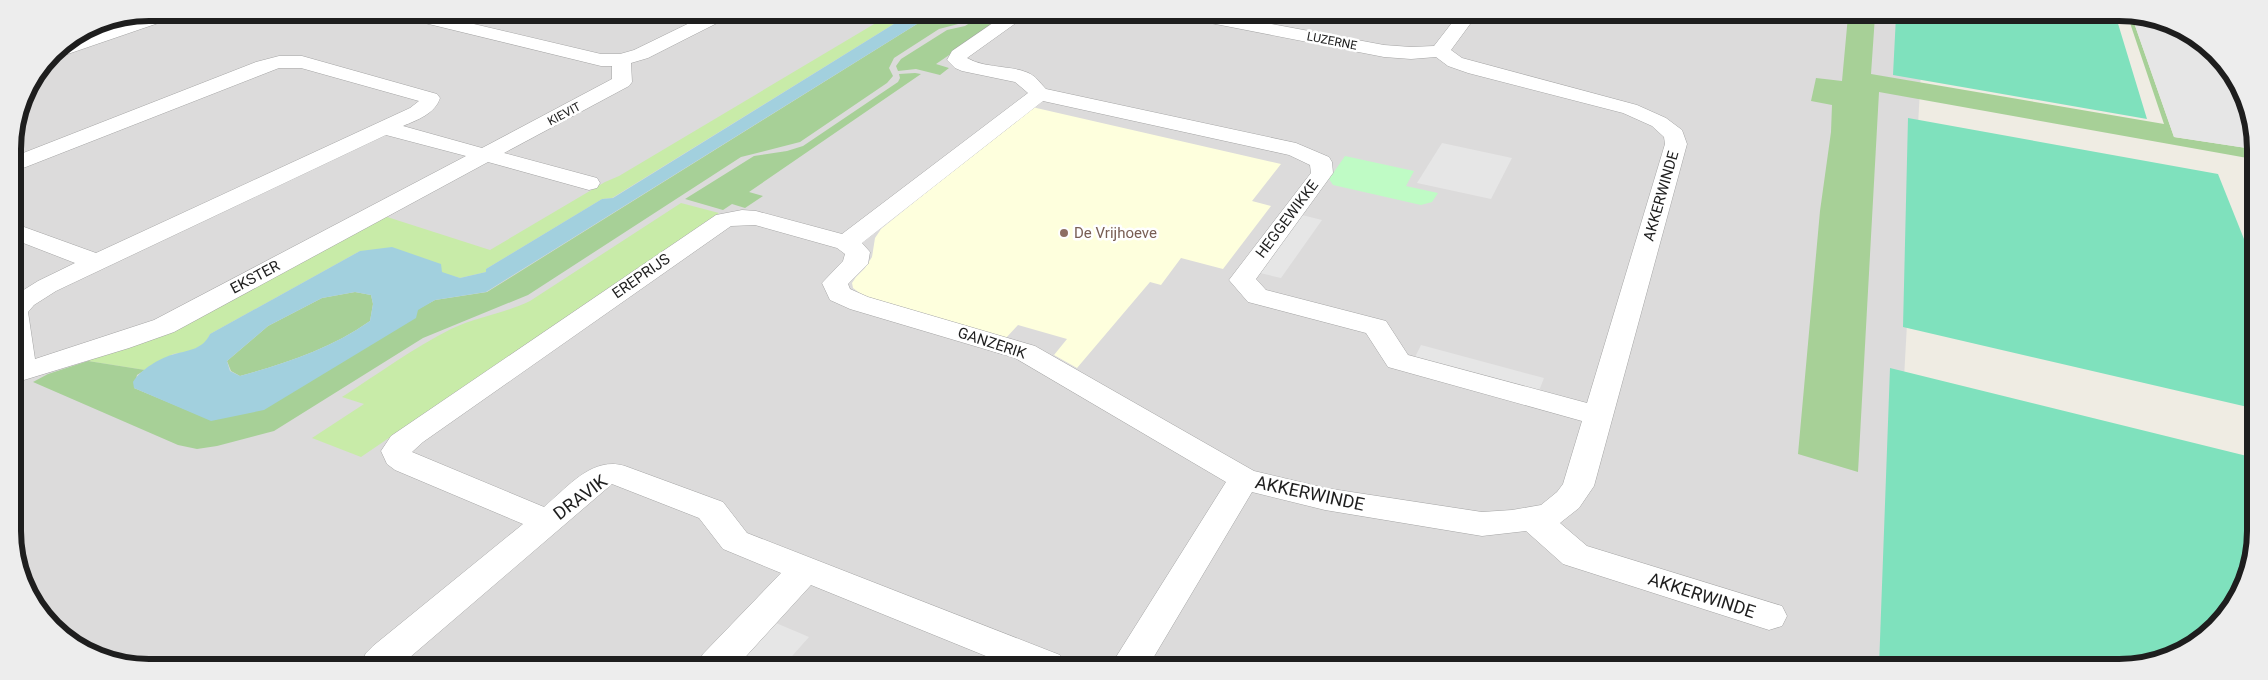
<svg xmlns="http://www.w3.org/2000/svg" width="2268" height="680" viewBox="0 0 2268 680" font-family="Roboto,sans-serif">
	<rect width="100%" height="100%" fill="#efece3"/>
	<path fill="#dcdbdb" d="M149,13L1924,17L1888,667L114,663L47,621L15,558L13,140L23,96L53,52L97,23Z"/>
	<path fill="#feffdd" d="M1032,107L1281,164L1252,201L1271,206L1223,269L1181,258L1161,285L1150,282L1077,368L1054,355L1067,339L1018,325L1005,339L865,297L853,288L852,283L856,277L865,268L872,257L875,238L881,229Z"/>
	<path fill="#c8eba8" d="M891,14H910L612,198L602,199L486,269V272L460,278L360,251L210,334L206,343L191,351L173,354L145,370L88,361L87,356L381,215L490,250L605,182L619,176Z
		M681,203L719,213L361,457L312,438L364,404L342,397C378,374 413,348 451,329C476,317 505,313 530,301Z"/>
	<path fill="#a7d097" d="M933,14H977L966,22L939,29L894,58L889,68L893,76L887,83L800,142L741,157L528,295L423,338L274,431L217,446L197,449L178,445L33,382L48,374L88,361L145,370L137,375L134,388L211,420L435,300L487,292Z
		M984,14H1009L936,64L949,68L940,75L916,69L898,71L896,66L901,59L947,30L965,26Z
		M1848,16H1875L1871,74L2164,124L2128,17H2132L2174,137L2253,149V159L1879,92L1858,472L1798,454L1820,211L1831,132L1832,105L1811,101L1816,78L1842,81Z
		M915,73L921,74L749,192L763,196L745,208L732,204L723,210L685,199L754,156L787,151L803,146L898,82L900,78L899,74Z
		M355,292L371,295L373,304L370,321C330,349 286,363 240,376L231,371L227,361L268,326L322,298Z"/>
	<path fill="#bffbc5" d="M1345,156L1414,171L1406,186L1438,193L1432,202L1421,205L1333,185L1329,179Z"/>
	<path fill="#7fe1bd" d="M1896,16L2116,17L2147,119L1893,75Z
		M1908,118L2218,174L2252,259V408L1903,327Z
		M1890,368L2251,457V566L2209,634L2171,657L2128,667H1879Z"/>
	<path fill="#e6e6e6" d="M2132,17H2154L2214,54L2253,138V149L2174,137Z
		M1442,143L1512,158L1491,199L1417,183Z
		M1302,215L1322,220L1281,278L1260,273Z
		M1421,345L1544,378L1539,391L1415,357Z
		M776,623L809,637L785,664H738Z"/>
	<path fill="#a2d0de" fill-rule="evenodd" d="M910,14H933L486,292L435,300L418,310L416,318L264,410L211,421L134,388L133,382C140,370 161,357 175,354C190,350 203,349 210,334L360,251L392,247L441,264L442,272L460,278L486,272V269L602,199L613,198ZM355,292L371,295L373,304L370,321C330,349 286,363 240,376L230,371L227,361L268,326L322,298Z"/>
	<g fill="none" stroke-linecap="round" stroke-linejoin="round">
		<defs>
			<path id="minor" d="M154,13H179L176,17L59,57L49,58C63,36 128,21 154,13Z
				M395,13H427L601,54H620L634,50L708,14H730L727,18L648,58L631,63L632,82L629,86L504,153L597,178L600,183L597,188L589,190L488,162L174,332L129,348L14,383V296L38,281L75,263L13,239V223L96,253L410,108L419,101L301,68H279L13,172V157L256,62L279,56H302L437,94L440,98C435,114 417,120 403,126L482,148L612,79V66H601L404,18L398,17ZM386,135L466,156L154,320L35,359L28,312L34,305L56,291Z
				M1006,14L1027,15L967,58C987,70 1020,64 1035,77C1039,81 1043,86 1046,89L1296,143L1329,157L1332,162L1333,173L1256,279L1266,290L1386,321L1408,355L1587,403L1665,144L1664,137L1652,126L1623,113L1468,73L1448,66L1436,57L1411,59L1384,57L1195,20L1189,19L1186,15H1223L1384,45L1411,47L1434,46L1458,15L1476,16L1451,50L1462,58L1637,105L1666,118L1682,130L1687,144L1594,486L1579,508L1560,523L1587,546L1782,606L1787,616L1782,626L1769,630L1563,564L1526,531L1482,536L1325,510L1252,492L1149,665H1111L1226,482L1015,358L850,309L830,300L822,283L843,261L845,254L837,248L755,225L731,226L423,442L412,452L544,507C568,487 592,456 625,466L723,502L747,533L1060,655L1066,665H1008L811,585L739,664H697L703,654L781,573L723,549L699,518L612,484L402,664L361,663L366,653L373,646L523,524L395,470L387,464L381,451L391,436L716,215L742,210L756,211L842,234L1028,93L1015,82L962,71L955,68L947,60L952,51ZM1043,101L1289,155L1310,165L1311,173L1229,280L1248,302L1366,333L1388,367L1582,421L1563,484L1557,492L1541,505L1512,510L1482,512L1325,488L1254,471L1035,346L868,297L850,289L848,284L868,264L870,252L862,243Z"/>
		</defs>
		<use href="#minor" stroke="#a5a5a5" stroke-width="1"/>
		<use href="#minor" fill="#fff" fill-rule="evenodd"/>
	</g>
	<circle fill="#8d6e63" stroke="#fff" stroke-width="2" cx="1064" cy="233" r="5"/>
	<g text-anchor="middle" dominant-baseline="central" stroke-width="5" stroke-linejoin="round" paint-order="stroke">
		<g font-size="12" fill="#1e1e1e" stroke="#fff">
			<text transform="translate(1332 41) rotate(11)">LUZERNE</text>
			<text transform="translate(564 114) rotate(-28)">KIEVIT</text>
		</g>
		<g font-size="15" fill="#1e1e1e" stroke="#fff">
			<text transform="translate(1661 196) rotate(-74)">AKKERWINDE</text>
			<text transform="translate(1287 219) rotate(-53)">HEGGEWIKKE</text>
			<text transform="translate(641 276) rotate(-35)">EREPRIJS</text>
			<text transform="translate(255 277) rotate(-28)">EKSTER</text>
			<text transform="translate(992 343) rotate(18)">GANZERIK</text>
		</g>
		<g font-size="15" fill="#785e54" stroke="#fff" text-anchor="start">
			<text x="1074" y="233">De Vrijhoeve</text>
		</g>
		<g font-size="18" fill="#1e1e1e" stroke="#fff">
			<text transform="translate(1310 493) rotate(12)">AKKERWINDE</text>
			<text transform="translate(580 497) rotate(-37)">DRAVIK</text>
			<text transform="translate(1702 595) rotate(18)">AKKERWINDE</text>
		</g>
	</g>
	<path d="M0 0H2268V680H0ZM149 21H2119A128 128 0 0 1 2247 149V531A128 128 0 0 1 2119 659H149A128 128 0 0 1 21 531V149A128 128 0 0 1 149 21Z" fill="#ededed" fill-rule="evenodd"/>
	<path fill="none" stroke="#1e1e1e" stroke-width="6" d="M149 21H2119A128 128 0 0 1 2247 149V531A128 128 0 0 1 2119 659H149A128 128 0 0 1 21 531V149A128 128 0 0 1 149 21Z"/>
</svg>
